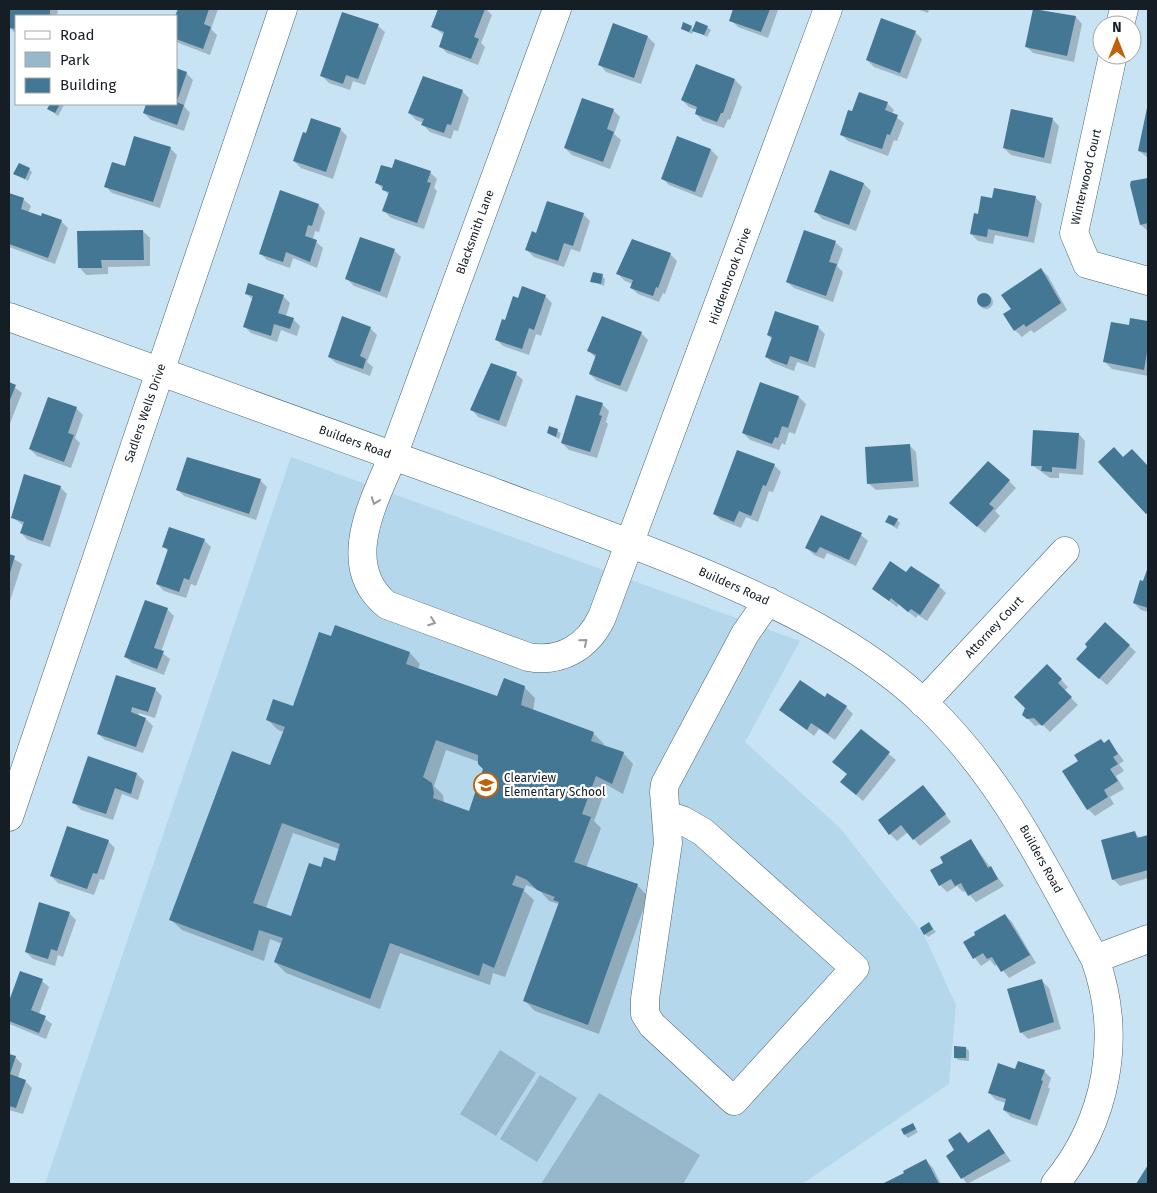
<svg xmlns="http://www.w3.org/2000/svg" width="1157" height="1193" viewBox="0 0 1157 1193" font-family="'Fira Sans',sans-serif">
	<rect width="100%" height="100%" fill="#c7e3f4"/>
	<path fill="#b4d7ec" d="M291,457L800,641L745,742L840,828L924,935L956,1005L949,1084L802,1184H45Z"/>
	<path fill="#97b7ca" d="M500,1050L536,1073L496,1136L460,1114Z
		M540,1075L577,1098L537,1162L500,1139Z
		M599,1093L700,1155L683,1184H541Z"/>
	<path fill="#0003" fill-rule="evenodd" d="M11,9H58L57,16H16V34L9,27Z
		M180,9H218L211,29L217,35L210,55L176,42V18Z
		M439,9H486L492,15L481,43L485,47L478,65L447,53L440,46L444,35L433,27Z
		M735,9H777L778,10L768,38L738,27L731,20Z
		M917,9H929L928,13Z
		M1034,9L1076,17L1082,24L1074,62L1033,53L1026,46Z
		M378,26L385,32L365,85L353,81L350,90L329,83L322,76Z
		M691,27L694,30L707,27L711,30L707,37L694,30L692,34L682,29Z
		M915,32L922,39L907,79L874,67L867,60Z
		M648,37L655,44L641,84L606,72L600,65Z
		M176,69L186,73L193,80L184,106L190,113L184,131L151,120L144,113L147,104H176Z
		M735,80L742,87L730,120L728,119L724,128L703,121L696,114L697,110L689,107L682,100Z
		M462,91L469,98L458,131L454,130L451,139L430,132L423,125L424,123L416,120L409,113Z
		M887,103L894,110L892,114L904,123L897,141L894,140L888,156L848,141L841,134L853,113Z
		M51,104L64,105L58,116L49,109Z
		M613,110L620,117L614,134L621,140L610,169L572,155L565,148Z
		M1148,110V158L1139,151Z
		M1052,119L1059,126L1051,164L1011,155L1004,148Z
		M340,129L347,136L333,179L301,168L294,161Z
		M678,138L711,150L718,157L702,198L669,185L662,178Z
		M170,148L177,155L160,208L112,193L105,186L125,168Z
		M29,169L32,172L28,181L15,173Z
		M392,170L430,172L437,179L434,188L437,191L424,229L391,218L384,211L389,195L377,183Z
		M830,171L864,184L871,191L856,231L822,219L816,212Z
		M1148,179V231L1141,225L1132,182Z
		M9,194L24,200L31,206L28,213L61,221L68,228L55,264L9,247Z
		M1035,197L1042,204L1034,243L995,235L993,244L978,241L971,234L979,215L993,200Z
		M319,205L325,212L319,232L315,231L313,239L323,248L317,268L293,258L290,268L267,260L260,253Z
		M583,214L590,221L580,252L571,249L564,267L534,257L527,250L537,234Z
		M143,231L150,238V266L108,267V274L86,275L80,268Z
		M805,232L836,243L843,249L837,266L843,272L833,302L794,288L787,282Z
		M394,250L401,257L387,298L354,286L347,279Z
		M670,254L677,261L665,294L663,293L659,302L638,294L631,288L633,284L625,281L618,274Z
		M1041,269L1048,276L1067,310L1034,333L1031,330L1022,337L1015,330L1013,309Z
		M602,276L605,279L604,286L592,281Z
		M246,293L283,296L290,303L286,316L293,319L300,326L297,336L281,330L277,342L251,333L244,326L253,300Z
		M979 302a7 7 0 1 1 14 0a7 7 0 1 1-14 0Z
		M545,296L552,303L541,336L536,334L529,355L503,346L496,339L519,299Z
		M1131,319L1148,323V376L1112,369L1105,362L1130,326Z
		M818,327L825,334L815,368L797,362L794,371L773,363L766,357L772,339L768,335Z
		M370,328L377,335L367,362L373,367L370,376L336,363L329,357Z
		M641,333L648,340L627,392L597,381L590,374L596,358L589,351Z
		M516,374L523,380L506,427L478,417L472,410L479,389L482,390Z
		M9,383L22,393L9,426Z
		M761,384L799,397L806,404L795,434L789,432L785,445L782,443L779,450L750,440L743,433Z
		M602,404L609,411L606,422L608,424L597,458L569,450L562,443Z
		M76,408L83,415L75,438L80,443L71,468L37,456L30,449Z
		M550,428L561,433L559,439L548,433Z
		M1079,434L1085,441L1083,475L1059,473V478H1050L1032,465Z
		M909,445L916,452L919,487L876,490L869,484Z
		M1132,451L1148,468V515L1099,462L1123,459Z
		M774,465L781,472L773,492L769,491L758,522L746,517L741,528L721,520L714,514Z
		M260,480L267,487L256,520L184,496L177,489Z
		M1009,481L1016,488L995,511L1000,516L985,533L958,510Z
		M60,487L67,494L50,547L28,540L21,533L24,526L12,517Z
		M897,520L900,523L897,529L886,521Z
		M861,535L868,541L856,566L827,553L824,559L814,555L807,548Z
		M204,540L211,547L196,586L191,584L186,598L164,591L157,584L168,551L164,547Z
		M9,556L22,564L9,604Z
		M1148,569V612L1141,610L1134,603Z
		M907,574L939,586L946,593L927,621L918,615L916,618L899,604L897,607L873,589Z
		M167,609L174,616L161,652L170,659L164,675L132,663L125,656Z
		M1105,624L1136,652L1107,685L1085,666Z
		M336,626L410,653L420,664L418,669L498,698L524,687L535,698L533,711L593,733L604,744L603,746L623,753L633,764L623,794L607,785L594,821L601,828L586,868L638,886L648,896L599,1034L535,1011L525,1001L559,904L549,901L539,890L526,885L524,891L534,900L505,977L493,973L490,985L400,953L380,1009L286,973L275,962L282,944L270,939L264,961L182,930L171,920L270,767L284,732L278,730L267,719L293,708ZM446,750L479,762L485,769L470,812L444,803L443,795L434,786ZM293,833L339,849L335,862L322,869L291,917L266,908Z
		M1047,665L1068,687L1064,691L1078,705L1050,732L1042,724L1035,726L1023,714Z
		M117,676L155,689L162,696L155,718L139,713L138,716L146,719L153,726L143,753L105,740L98,734Z
		M825,698L846,707L853,714L835,740L819,729L814,736L780,710Z
		M861,731L896,760L863,801L842,782L848,775Z
		M1109,741L1124,761L1119,764L1124,771L1116,776L1124,789L1110,797L1114,804L1095,816L1088,809L1105,744Z
		M88,758L137,774L144,781L138,800L122,794L113,820L81,810L74,803Z
		M930,794L951,822L920,846L908,832L897,841L890,834Z
		M1134,832L1140,838L1148,836V878L1120,886L1113,879Z
		M108,841L115,848L104,880L100,879L94,895L58,883L51,876Z
		M971,841L1004,886L976,902L966,891L963,892L957,886L947,892L940,885L945,863Z
		M69,913L76,920L63,957L58,955L55,966L33,959L26,952Z
		M1005,915L1012,922L1036,963L1009,978L998,964L995,966L990,960L981,966L964,943Z
		M929,924L936,932L928,937L925,934Z
		M21,973L42,981L49,987L39,1014L52,1024L46,1039L9,1024V1004Z
		M1042,981L1049,988L1061,1029L1028,1039L1021,1032Z
		M966,1048L969,1051V1061L958,1060L955,1057Z
		M9,1055L15,1057L22,1064L18,1078L25,1081L32,1088L23,1114L9,1110Z
		M1016,1070L1044,1071L1051,1078L1048,1087L1050,1089L1037,1126L1011,1117L1004,1110L1006,1103L996,1100L989,1093Z
		M913,1125L918,1132L908,1138L905,1135Z
		M989,1131L1011,1161L967,1184L947,1156L956,1151L960,1133L969,1143Z
		M926,1161L933,1168L941,1184H885Z"/>
	<path fill="#447793" fill-rule="evenodd" d="M10,9H50V16H16V29L9,28Z
		M178,9H209L204,24L211,27L203,49L176,39L175,16Z
		M438,9H485L474,37L479,39L471,59L439,47L444,32L431,27Z
		M733,9H770L761,32L729,21Z
		M1033,9L1076,16L1067,56L1025,47Z
		M342,12L379,24L358,79L346,75L343,84L320,76Z
		M881,18L916,31L900,73L866,60Z
		M696,21L708,26L704,35L692,31Z
		M683,22L692,26L689,32L681,29Z
		M613,23L648,36L634,78L598,65Z
		M696,64L735,79L723,113H721L717,122L695,114L697,107L681,100Z
		M176,68L187,72L177,101H176Z
		M423,76L463,90L451,125L447,124L444,133L421,125L424,119L408,113Z
		M859,92L888,102L885,110L898,115L890,135L887,134L882,149L840,135L848,110L852,111Z
		M582,98L614,109L607,129L614,132L603,162L564,148Z
		M176,102L184,105L177,125L143,113L146,104H176Z
		M50,104H60L55,113L47,109Z
		M1147,108H1148V153L1138,151Z
		M1011,109L1053,118L1044,158L1003,148Z
		M311,118L341,128L326,172L293,161L303,132L306,133Z
		M134,136L171,147L153,202L104,187L112,162L125,166Z
		M677,136L711,149L695,192L661,179Z
		M395,159L431,171L427,182L431,183L417,223L382,211L389,192L382,190L383,186L375,183L381,165L392,168Z
		M19,163L30,168L25,179L13,174Z
		M830,170L864,183L849,225L814,212Z
		M1148,178V223L1140,225L1130,185L1131,181Z
		M994,188L1036,196L1028,237L988,229L987,237L970,234L974,213L978,214L981,196L992,198Z
		M280,190L319,204L312,226L308,225L305,236L317,240L310,262L286,252L283,262L259,254Z
		M9,193L24,198L21,209L41,216L42,213L62,220L48,258L9,244Z
		M547,201L584,213L573,246L564,243L558,261L525,250L532,231L536,233Z
		M143,230L144,260H101L102,268H78L77,231Z
		M804,230L836,241L829,262L837,264L826,296L786,282Z
		M360,237L395,249L380,292L345,279Z
		M632,239L671,253L658,288L656,287L653,296L630,288L633,280L616,274Z
		M1041,268L1061,303L1026,327L1024,324L1014,331L1003,314L1011,309L1001,295Z
		M593,272L603,274L601,284L590,282Z
		M248,283L284,295L278,313L294,318L290,329L274,324L271,336L243,327L253,296L245,294Z
		M522,286L546,295L534,330L529,328L522,349L495,340L502,319L505,320L513,296L518,298Z
		M977 300a7 7 0 1 1 14 0a7 7 0 1 1-14 0Z
		M775,311L819,326L808,362L790,356L787,365L765,357L772,337L767,335Z
		M342,316L371,327L360,356L366,359L363,369L328,357Z
		M602,316L642,332L620,386L589,374L596,355L587,351Z
		M1130,318L1148,321V346L1144,370L1103,362L1111,322L1129,325Z
		M491,363L517,372L499,421L470,410Z
		M9,382L16,385L9,402Z
		M760,382L799,396L788,428L782,426L778,438L775,437L772,444L742,433Z
		M576,395L603,403L599,415L602,416L590,452L561,443Z
		M48,397L77,407L68,433L74,435L64,462L29,449Z
		M549,426L558,429L556,437L547,433Z
		M1033,430L1079,433L1076,469L1052,467V472L1041,471L1042,466H1031Z
		M910,444L913,481L867,484L865,447Z
		M1114,447L1123,457L1132,449L1148,466V512L1146,514L1098,462Z
		M737,450L775,464L766,486L763,485L751,516L739,511L734,522L713,514Z
		M187,457L261,479L249,514L176,490Z
		M988,461L1010,480L989,504L994,508L977,527L949,503Z
		M24,474L61,486L43,541L20,533L24,522L11,518Z
		M821,515L862,533L849,560L820,547L816,553L805,548Z
		M889,515L898,519L894,526L885,522Z
		M169,527L205,539L189,580L184,578L179,592L156,584L168,549L162,547Z
		M9,554L15,556L9,576Z
		M890,561L906,572L911,566L940,585L920,615L911,609L908,612L891,598L889,601L872,589Z
		M1148,567V608L1133,603L1140,580L1143,581Z
		M145,600L168,608L154,648L164,651L157,669L124,657Z
		M1105,622L1130,645L1099,679L1076,659L1087,647L1085,644Z
		M335,625L410,652L406,664L497,696L504,678L525,686L521,705L594,732L591,741L624,752L612,784L596,776L582,814L591,817L574,862L638,884L588,1025L523,1001L559,902L553,900L555,897L537,890L527,880L516,875L512,885L524,889L494,968L483,963L479,976L390,943L370,999L274,962L283,938L259,930L253,951L169,920L232,751L270,765L285,727L266,720L273,699L293,706L319,632L331,636ZM436,740L478,755V764L483,769L469,811L433,798L434,793L432,783L423,777ZM282,823L340,844L335,861L324,857L321,867L309,863L291,916L253,903Z
		M1047,664L1062,679L1058,683L1072,697L1042,726L1034,718L1027,719L1022,715L1025,708L1014,697Z
		M116,675L156,688L148,712L132,707L131,712L146,718L136,747L97,734Z
		M800,680L825,697L827,693L847,706L828,734L811,723L807,730L779,710Z
		M861,729L890,752L856,795L840,782L847,774L832,762Z
		M1101,739L1104,743L1109,739L1118,754L1113,757L1118,764L1110,769L1118,781L1104,790L1108,797L1087,810L1062,771L1078,761L1074,755Z
		M88,756L137,773L131,794L115,788L106,814L72,803Z
		M923,785L946,814L913,840L901,825L889,835L878,820Z
		M67,826L109,840L97,874L93,873L87,889L50,876Z
		M1135,831L1137,838L1148,835V870L1112,880L1101,840Z
		M971,839L988,868L991,866L998,879L968,896L961,883L955,886L951,879L939,886L930,870L943,863L940,857Z
		M39,902L70,912L57,951L51,949L48,959L25,952Z
		M1005,914L1030,955L1001,972L992,957L987,959L983,953L973,959L963,942L975,935L974,932Z
		M929,922L933,929L924,935L920,928Z
		M20,971L43,979L31,1010L46,1016L39,1033L9,1021V1001Z
		M1042,979L1054,1022L1020,1033L1007,989Z
		M954,1046L966,1047V1058H954Z
		M9,1054L16,1056L10,1074L26,1080L16,1108L9,1106Z
		M1018,1061L1045,1070L1041,1080L1043,1081L1030,1120L1003,1110L1006,1099L988,1093L998,1063L1015,1069Z
		M913,1123L916,1129L904,1135L901,1129Z
		M989,1129L1005,1153L961,1179L946,1156L954,1150L948,1140L960,1132L968,1143Z
		M926,1159L939,1184H882L904,1173L903,1171Z
		M1148,1165V1184H1136Z"/>
	<g fill="none" stroke-linecap="round" stroke-linejoin="round">
		<defs>
			<path id="minor" d="M557,9L393,456C374,501 338,566 387,605L528,657C561,663 588,647 602,617L828,9
				M1120,25L1124,9
				M1113,55L1074,233L1087,264L1148,281
				M9,317C167,374 326,431 485,489C557,516 629,542 699,571C780,605 860,643 925,704C1002,777 1045,868 1095,959C1123,1037 1107,1121 1055,1184
				M923,703L1065,551
				M666,815L682,820L703,832L855,968L734,1101L652,1025L645,1014V999L668,843L664,792L665,784L745,634L768,601
				M9,817L283,9
				M1095,959L1148,939"/>
		</defs>
		<use href="#minor" stroke="#4b6473" stroke-width="29"/>
		<use href="#minor" stroke="#fff" stroke-width="28"/>
	</g>
	<defs><path id="oneway-chevron" d="M-2-3.5L2.5 0L-2 3.5" fill="none" stroke-width="1.6" stroke-linecap="round" stroke-linejoin="round" transform="scale(1.25)"/></defs>
	<g stroke="#959a9c">
		<use href="#oneway-chevron" transform="translate(375 501) rotate(110)"/>
		<use href="#oneway-chevron" transform="translate(432 622) rotate(20)"/>
		<use href="#oneway-chevron" transform="translate(584 642) rotate(-40)"/>
	</g>
	<defs>
		<symbol id="school-ring" viewBox="-11 -11 22 22"><circle r="9.5" fill="#fff" stroke="#be630c" stroke-width="1.5"/><path d="M0-5L7-2L0 1L-7-2ZM-4 1L0 2.5L4 1V4Q0 6-4 4Z" fill="#be630c"/></symbol>
	</defs>
	<g fill-rule="evenodd">
		<use href="#school-ring" x="472" y="771" width="28" height="28"/>
	</g>
	<g text-anchor="middle" dominant-baseline="central" stroke-width="4.5" stroke-linejoin="round" paint-order="stroke">
		<g font-size="12" fill="#141e24" stroke="#fff">
			<text transform="translate(1086 177) rotate(-77)">Winterwood Court</text>
			<text transform="translate(475 232) rotate(-70)">Blacksmith Lane</text>
			<text transform="translate(730 276) rotate(-70)">Hiddenbrook Drive</text>
			<text transform="translate(145 413) rotate(-71)">Sadlers Wells Drive</text>
			<text transform="translate(355 442) rotate(20)">Builders Road</text>
			<text transform="translate(734 586) rotate(24)">Builders Road</text>
			<text transform="translate(994 627) rotate(-47)">Attorney Court</text>
			<text transform="translate(1041 859) rotate(61)">Builders Road</text>
		</g>
		<g font-size="12" fill="#141e24" stroke="#fff" text-anchor="start">
			<text x="504" y="778">Clearview<tspan x="504" dy="14">Elementary School</tspan></text>
		</g>
	</g>
	<rect width="1157" height="1193" fill="none" stroke="#141e24" stroke-width="20"/>
	<rect x="15" y="15" width="162" height="90" fill="#ffffff" stroke="#a1a5a7"/>
	<rect x="25" y="31" width="25" height="8" fill="#ffffff" stroke="#a1a5a7"/>
	<text x="60" y="40" font-size="15" fill="#141e24">Road</text>
	<rect x="25" y="52" width="25" height="15" fill="#97b7ca" stroke="#a1a5a7"/>
	<text x="60" y="65" font-size="15" fill="#141e24">Park</text>
	<rect x="25" y="78" width="25" height="15" fill="#447793" stroke="#a1a5a7"/>
	<text x="60" y="90" font-size="15" fill="#141e24">Building</text>
	<g transform="translate(1117 40)"><circle r="24" fill="#ffffff" stroke="#a1a5a7"/>
	<path d="M0-4L9 19L0 12L-9 19Z" fill="#be630c"/>
	<text y="-8" font-size="14" font-weight="bold" text-anchor="middle" fill="#141e24">N</text>
	</g>
</svg>
